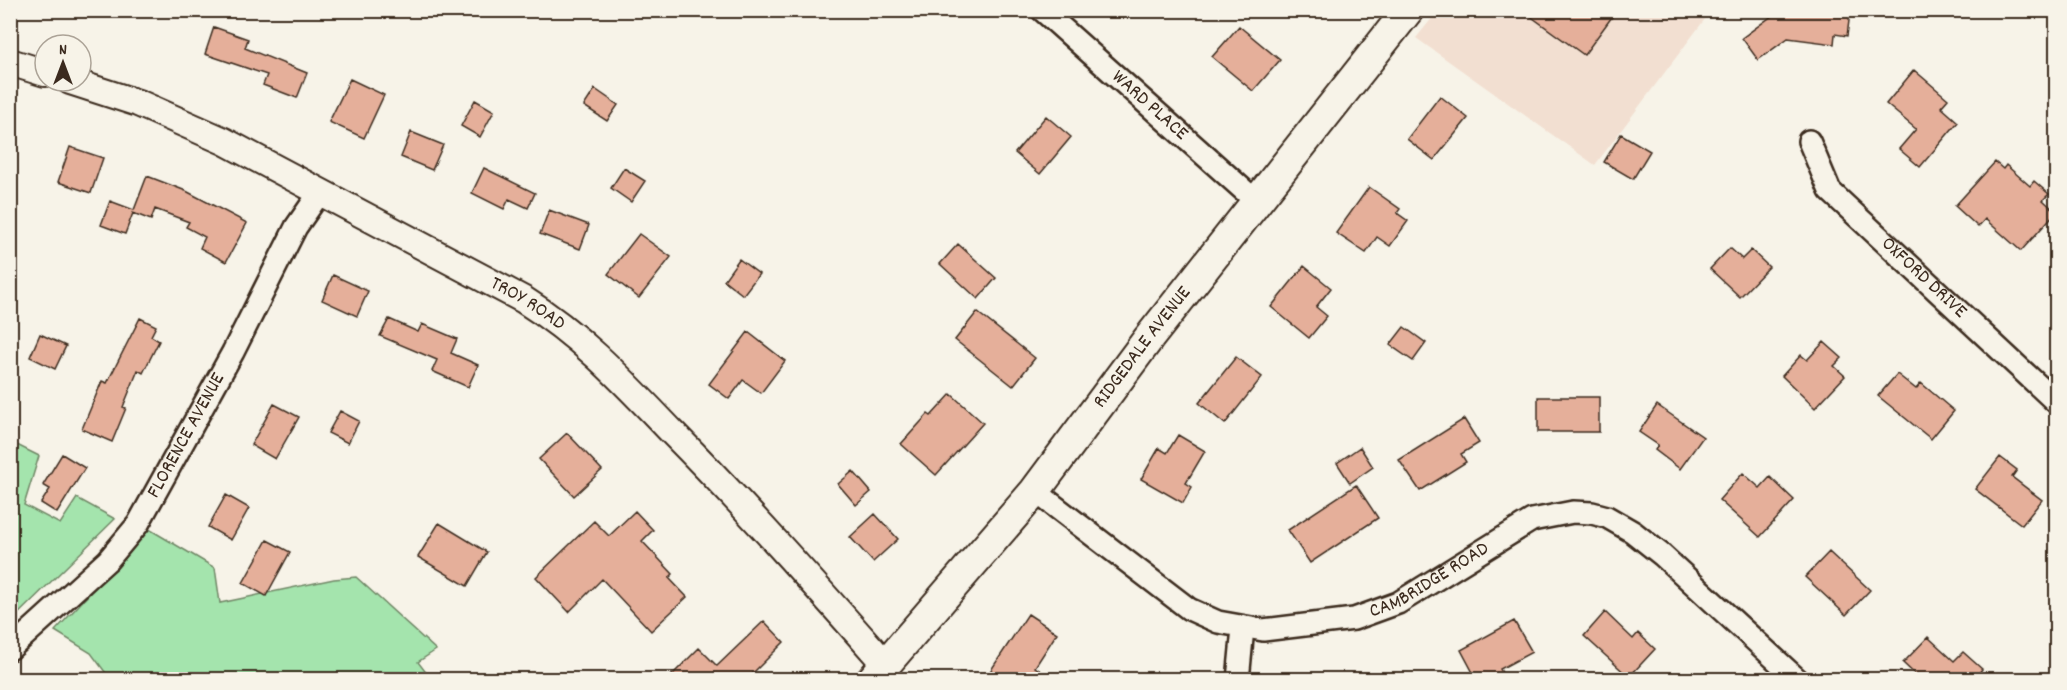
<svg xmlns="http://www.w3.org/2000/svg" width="2067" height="690" viewBox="0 0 2067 690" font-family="Dekko,sans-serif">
	<rect width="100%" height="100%" fill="#f7f3e8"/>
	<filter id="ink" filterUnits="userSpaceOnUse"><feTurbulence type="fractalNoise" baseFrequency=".0167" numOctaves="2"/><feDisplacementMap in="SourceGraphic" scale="12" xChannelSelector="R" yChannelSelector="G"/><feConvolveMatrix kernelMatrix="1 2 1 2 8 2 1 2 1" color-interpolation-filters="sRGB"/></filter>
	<g filter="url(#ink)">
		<path fill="#f2dfd1" d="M1438,11H1711L1595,165L1416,38Z"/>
		<path fill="#a4e4ad" stroke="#708766" stroke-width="1.5" d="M11,442L39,456L24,505L60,524L77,498L115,519L11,621Z
			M149,529L215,568L220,603L334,579L356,577L436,650L418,662L431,679L111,680L91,653L55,631Z"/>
		<path fill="#e5af9a" stroke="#3b2a1e" stroke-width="1.5" d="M1522,10H1617L1584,55Z
			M1773,10L1850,13L1847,36L1835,34L1834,44L1788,38L1758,60L1742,38L1773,15Z
			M1239,26L1280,60L1253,91L1212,57Z
			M214,27L248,39L245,48L307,73L297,98L263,85L267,75L205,54Z
			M1914,70L1948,99L1941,107L1958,122L1920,167L1899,149L1916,129L1886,104Z
			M350,79L384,95L364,138L329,122Z
			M595,89L618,105L607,121L584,106Z
			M1440,96L1468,118L1434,160L1407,139Z
			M475,100L494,111L480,137L461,126Z
			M1046,116L1071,137L1040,174L1015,153Z
			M411,132L443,145L432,170L401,157Z
			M1621,134L1650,151L1633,179L1604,162Z
			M70,147L103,158L91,193L58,182Z
			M1995,162L2003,169L2006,165L2030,186L2034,181L2049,194L2043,200L2056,212L2021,251L1985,219L1978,227L1955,206Z
			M484,168L535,193L528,208L509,199L504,209L472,193Z
			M624,168L645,181L631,202L611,188Z
			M147,176L186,191L247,223L226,262L200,248L205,237L186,227L189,222L155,209L151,220L133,213L125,234L101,225L110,201L134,210Z
			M1369,187L1400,209L1397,213L1408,221L1390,246L1377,237L1366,253L1336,233Z
			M549,210L589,225L580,249L540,234Z
			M639,234L671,257L639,298L608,274Z
			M958,244L996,278L978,299L940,264Z
			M1730,248L1742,259L1751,250L1769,267L1740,297L1710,269Z
			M739,259L759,274L743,295L724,280Z
			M1304,266L1331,288L1316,307L1327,316L1309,338L1271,307Z
			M333,275L368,291L357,316L322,300Z
			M977,312L1035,358L1013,386L955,340Z
			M140,318L156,326L151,336L159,341L143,373L138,370L123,407L126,408L112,442L82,429L102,381L107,383Z
			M389,319L418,332L422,324L457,339L451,353L478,365L468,387L432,371L437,360L380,336Z
			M1404,327L1426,343L1413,361L1390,345Z
			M748,332L785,361L761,393L743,380L729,399L709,384Z
			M40,334L66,346L55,369L30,357Z
			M1824,342L1842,358L1834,366L1845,376L1815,408L1782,376L1801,355L1807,360Z
			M1236,357L1262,377L1225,424L1199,403Z
			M1897,374L1916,389L1921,383L1954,411L1931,439L1878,396Z
			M951,394L983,423L936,475L901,444L928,414L931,416Z
			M1538,397H1599V432H1538Z
			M274,404L299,417L275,459L251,445Z
			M1657,405L1703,437L1680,469L1655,450L1658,445L1639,432Z
			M340,411L359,421L348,443L328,433Z
			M1464,419L1479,443L1461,454L1466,462L1420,491L1399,460Z
			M567,433L602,470L574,496L539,459Z
			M1178,435L1205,451L1186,483L1192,487L1183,503L1141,479L1159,448L1167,453Z
			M1360,447L1373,467L1350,483L1337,463Z
			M62,454L85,468L57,513L41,503L50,489L43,485Z
			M2000,457L2017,470L2012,477L2042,500L2022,525L1975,489Z
			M853,471L871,492L856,505L838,484Z
			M1743,473L1760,488L1770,477L1794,500L1760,537L1719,500Z
			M1356,485L1378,518L1310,563L1288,530Z
			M226,495L249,508L231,540L208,527Z
			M635,511L653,530L642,541L673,574L669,578L687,597L651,631L602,579L569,612L536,577L594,521L609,536Z
			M875,514L898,539L873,562L850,537Z
			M439,523L487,552L467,586L418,557Z
			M267,540L290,552L266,596L243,583Z
			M1829,552L1870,590L1846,615L1805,577Z
			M1605,612L1633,639L1638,633L1655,649L1629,677L1584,636Z
			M1028,614L1057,633L1035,667L1054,680H999L989,673Z
			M764,621L784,642L746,680H667L699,648L717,666Z
			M1514,621L1532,652L1500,669L1506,680H1477L1461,650Z
			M1928,637L1954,661L1963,652L1982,669L1974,680H1921L1903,663Z"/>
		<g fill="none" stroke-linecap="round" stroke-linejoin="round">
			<defs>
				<g id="minor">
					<path id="s1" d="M1042,10L1257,202"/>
					<path id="s2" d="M1809,141L1830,191L2056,402"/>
					<path id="s3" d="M1035,491L1189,609L1218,622L1263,630L1354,619L1398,603L1532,520L1573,512L1592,513L1607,517L1633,532L1662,555L1798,680"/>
					<path id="s4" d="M10,649L108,560L138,524L233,352L296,227L321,191"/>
					<path d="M1238,680L1243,628"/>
				</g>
				<g id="tertiary">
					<path d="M10,62L45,73"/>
					<path id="s5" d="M70,81L138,103L224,141L524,300C584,338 624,382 673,433C747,508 816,586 886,665"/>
				</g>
				<g id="secondary">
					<path id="s6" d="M872,680L1035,491L1149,338L1408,10"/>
				</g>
			</defs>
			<use href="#minor" stroke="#3b2a1e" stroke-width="26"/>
			<use href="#tertiary" stroke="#3b2a1e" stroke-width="30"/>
			<use href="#secondary" stroke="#3b2a1e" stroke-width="34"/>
			<use href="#minor" stroke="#f7f3e8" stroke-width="21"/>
			<use href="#tertiary" stroke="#f7f3e8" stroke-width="26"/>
			<use href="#secondary" stroke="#f7f3e8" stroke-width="30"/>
		</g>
	</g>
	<g text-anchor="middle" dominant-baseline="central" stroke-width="4.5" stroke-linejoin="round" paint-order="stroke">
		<g font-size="20" fill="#3b2a1e" stroke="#f7f3e8">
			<text stroke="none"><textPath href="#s1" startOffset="144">WARD PLACE</textPath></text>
			<text stroke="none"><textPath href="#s2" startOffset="182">OXFORD DRIVE</textPath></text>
			<text stroke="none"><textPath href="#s5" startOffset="510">TROY ROAD</textPath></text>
			<text stroke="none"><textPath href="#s6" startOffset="429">RIDGEDALE AVENUE</textPath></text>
			<text stroke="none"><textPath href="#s4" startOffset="280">FLORENCE AVENUE</textPath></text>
			<text stroke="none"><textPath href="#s3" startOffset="448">CAMBRIDGE ROAD</textPath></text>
		</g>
	</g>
	<rect width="2067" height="690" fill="none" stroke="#f7f3e8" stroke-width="36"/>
	<rect x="18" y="18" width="2031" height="654" fill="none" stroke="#3b2a1e" stroke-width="2" filter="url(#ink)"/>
	<g transform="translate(63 63)"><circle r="28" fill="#f7f3e8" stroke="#aca397" stroke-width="1.5"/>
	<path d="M0-4.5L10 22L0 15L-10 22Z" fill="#3b2a1e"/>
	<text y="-9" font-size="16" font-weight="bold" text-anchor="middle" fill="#3b2a1e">N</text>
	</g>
</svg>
